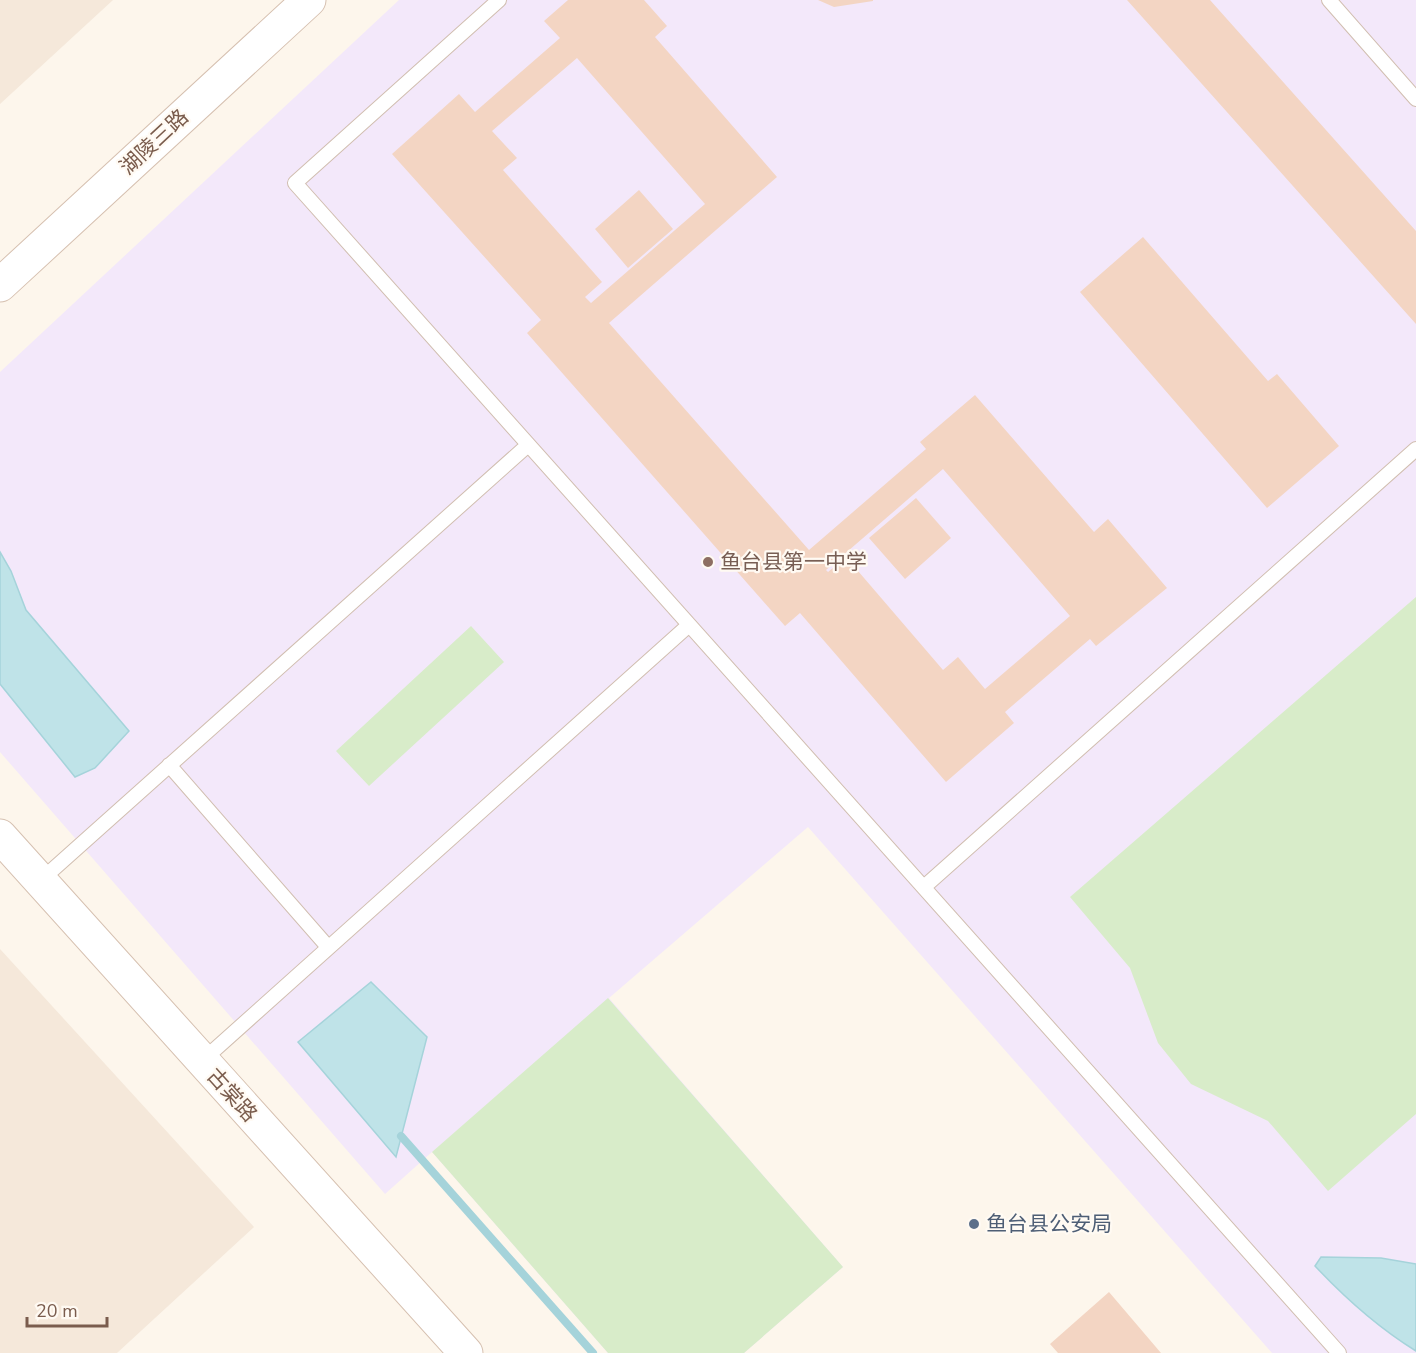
<svg xmlns="http://www.w3.org/2000/svg" width="1416" height="1353" viewBox="0 0 1416 1353" font-family="'Nunito Sans','Noto Sans SC',sans-serif">
	<rect width="100%" height="100%" fill="#fdf6ec"/>
	<path fill="#f5e8da" d="M0,0H113L0,104Z
		M0,949L254,1227L117,1353H0Z"/>
	<path fill="#f3e8fa" d="M399,0H1416V1353H1272L808,827L609,998L843,1267L744,1353H608L432,1152L385,1194L0,752V372Z"/>
	<path fill="#d8ecc9" d="M1416,597V1114L1328,1191L1268,1121L1191,1084L1158,1043L1130,968L1070,897Z
		M471,626L504,662L369,786L336,751Z
		M608,998L843,1267L744,1353H608L432,1152Z"/>
	<path fill="#bfe3e8" stroke="#a5d3da" stroke-width="1.5" d="M0,552L11,571L26,610L129,731L95,768L75,777L0,684Z
		M371,982L427,1037L396,1157L298,1042Z
		M1321,1257L1381,1258L1416,1264V1351C1377,1327 1346,1299 1315,1266Z"/>
	<g fill="none" stroke-linecap="round" stroke-linejoin="round">
		<path stroke="#a5d3da" stroke-width="8" d="M401,1136L593,1353"/>
	</g>
	<path fill="#f3d5c3" fill-rule="evenodd" d="M568,0H644L667,26L655,37L777,177L609,323L809,550L926,449L920,442L975,395L1094,532L1108,519L1167,588L1096,646L1090,639L1005,712L1014,723L946,782L800,613L785,626L527,333L541,320L392,154L459,94L475,112L560,38L544,21ZM577,58L705,204L591,303L585,297L602,282L503,170L517,158L492,131ZM943,469L1070,616L985,689L958,657L943,670L846,557L828,572L826,570Z
		M818,0H873V1L834,7Z
		M1127,0H1210L1416,231V324Z
		M639,190L673,229L628,268L595,229Z
		M1143,237L1268,381L1277,374L1339,446L1267,508L1080,292Z
		M916,498L951,538L905,579L869,538Z
		M1109,1292L1161,1353H1058L1050,1344Z"/>
	<g fill="none" stroke-linecap="round" stroke-linejoin="round">
		<defs>
			<path id="service" d="M499,0L295,183L1339,1353
				M1329,0L1416,99
				M169,765L328,947
				M40,881L528,445
				M924,887L1416,449
				M202,1061L689,625"/>
			<path id="secondary" d="M0,285L309,0
				M0,836L466,1353"/>
		</defs>
		<use href="#service" stroke="#d1beb0" stroke-width="16"/>
		<use href="#secondary" stroke="#d6c0b0" stroke-width="35"/>
		<use href="#service" stroke="#fff" stroke-width="14"/>
		<use href="#secondary" stroke="#fff" stroke-width="33"/>
	</g>
	<circle fill="#8d6e63" stroke="#fffaf3" stroke-width="2" cx="708" cy="562" r="6"/>
	<circle fill="#5c6f8a" stroke="#fffaf3" stroke-width="2" cx="974" cy="1224" r="6"/>
	<g text-anchor="middle" dominant-baseline="central" stroke-width="4.5" stroke-linejoin="round" paint-order="stroke">
		<g font-size="21" fill="#7a5c4d" stroke="#fffaf3">
			<text transform="translate(154 142) rotate(-43)">湖陵三路</text>
			<text transform="translate(232 1095) rotate(48)">古棠路</text>
		</g>
		<g font-size="21" fill="#785e54" stroke="#fffaf3" text-anchor="start">
			<text x="720" y="562">鱼台县第一中学</text>
		</g>
		<g font-size="21" fill="#4e5e75" stroke="#fffaf3" text-anchor="start">
			<text x="986" y="1224">鱼台县公安局</text>
		</g>
	</g>
	<path d="M27 1317v9h80v-9" fill="none" stroke="#7a5c4d" stroke-width="3"/>
	<text x="36" y="1317" font-size="18" fill="#7a5c4d" stroke="#fffaf3" stroke-width="4.5" paint-order="stroke">20 m</text>
</svg>
